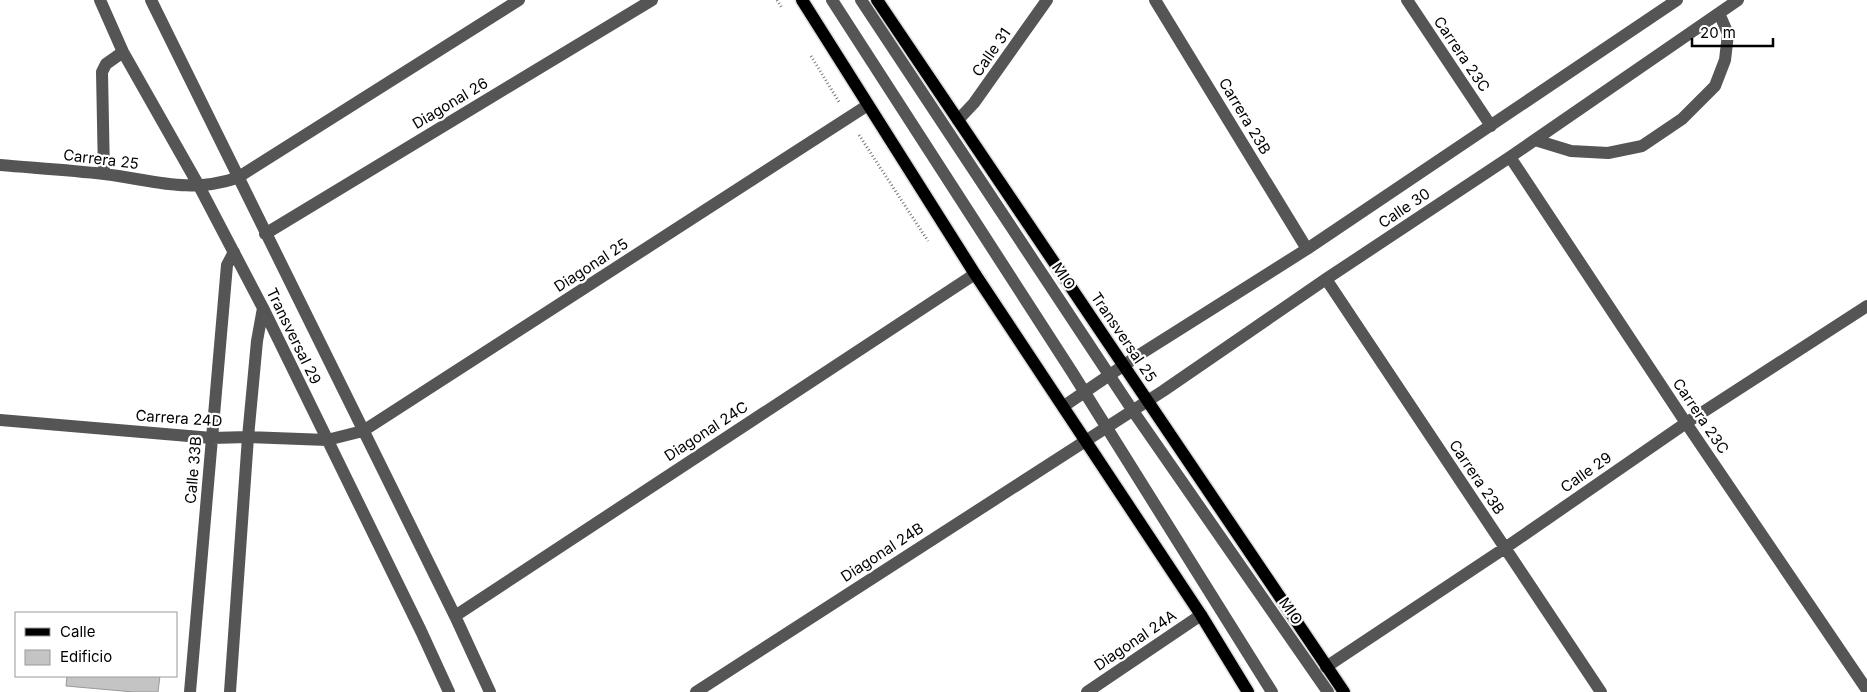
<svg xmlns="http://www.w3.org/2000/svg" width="1867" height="692" viewBox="0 0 1867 692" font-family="Inter,sans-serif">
	<rect width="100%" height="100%" fill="#fff"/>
	<path fill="#c4c4c4" stroke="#999" d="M67,676H160L158,692H134L66,686Z"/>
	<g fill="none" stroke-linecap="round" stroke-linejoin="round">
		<defs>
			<path id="major" d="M802,0L975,274L1201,615L1248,692
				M877,0L1344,692"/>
		</defs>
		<use href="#major" stroke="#dbdbdb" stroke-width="15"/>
		<path stroke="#777" stroke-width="3" stroke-dasharray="1 2.5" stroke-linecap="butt" d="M777,0L782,8
			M811,56L839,102
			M859,135L928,241"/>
		<path stroke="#555" stroke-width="12" d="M100,0L123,52L199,186L263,308L421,631L449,692
			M151,0L455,616L490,692
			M832,0L1072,372L1272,692
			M861,0L1133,411L1328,692
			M1155,0L1307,249
			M1407,0L1491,126
			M958,120L974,103L1047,0
			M1535,140L1571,151L1608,153L1642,146L1682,119L1715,86L1725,60L1728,34L1719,13
			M1510,157L1686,423L1867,690
			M0,165C35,168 70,170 104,174C153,180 188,194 237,178L519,0
			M104,174L102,72L106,64L123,52
			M265,234L652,0
			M1326,279L1601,692
			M1064,406L1139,355L1307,249L1677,0
			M0,420L212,438L248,437L327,440L363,431L868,105
			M455,616L975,274
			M1326,667L1505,548L1686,423L1867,306
			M190,692L227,265L234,252
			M230,692L248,437L257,341L263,308
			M696,692L1163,391L1326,279L1510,157L1738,0
			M1087,692L1201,615"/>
		<use href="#major" stroke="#000" stroke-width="12"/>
	</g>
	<g text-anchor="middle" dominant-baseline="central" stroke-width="4.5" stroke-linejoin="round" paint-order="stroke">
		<g font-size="15" fill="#000" stroke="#fff">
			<text transform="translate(991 52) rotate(-55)">Calle 31</text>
			<text transform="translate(1462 54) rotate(56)">Carrera 23C</text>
			<text transform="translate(450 103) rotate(-31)">Diagonal 26</text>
			<text transform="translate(1245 116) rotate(59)">Carrera 23B</text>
			<text transform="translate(101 159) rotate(7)">Carrera 25</text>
			<text transform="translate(1404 208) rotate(-34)">Calle 30</text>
			<text transform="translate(591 265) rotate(-33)">Diagonal 25</text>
			<text transform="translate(1064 276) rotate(56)">MIO</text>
			<text transform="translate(294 336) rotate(64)">Transversal 29</text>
			<text transform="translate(1124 337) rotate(56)">Transversal 25</text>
			<text transform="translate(1701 416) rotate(56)">Carrera 23C</text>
			<text transform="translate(179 418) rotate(4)">Carrera 24D</text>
			<text transform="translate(706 431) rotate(-33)">Diagonal 24C</text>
			<text transform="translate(193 470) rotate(-85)">Calle 33B</text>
			<text transform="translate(1586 472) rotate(-35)">Calle 29</text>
			<text transform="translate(1477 477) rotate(56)">Carrera 23B</text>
			<text transform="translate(882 552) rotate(-33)">Diagonal 24B</text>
			<text transform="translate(1291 611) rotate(55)">MIO</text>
			<text transform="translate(1135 640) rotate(-34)">Diagonal 24A</text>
		</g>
	</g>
	<rect x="15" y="612" width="162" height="65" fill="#ffffff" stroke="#999999"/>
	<rect x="25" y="628" width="25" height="8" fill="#000000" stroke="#999999"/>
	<text x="60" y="637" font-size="15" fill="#000000">Calle</text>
	<rect x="25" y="650" width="25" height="15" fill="#c4c4c4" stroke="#999999"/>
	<text x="60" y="662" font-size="15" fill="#000000">Edificio</text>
	<path d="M1692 38v8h81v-8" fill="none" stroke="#000000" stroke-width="2.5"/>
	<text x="1700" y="38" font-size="15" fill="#000000" stroke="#ffffff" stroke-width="4" paint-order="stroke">20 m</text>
</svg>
